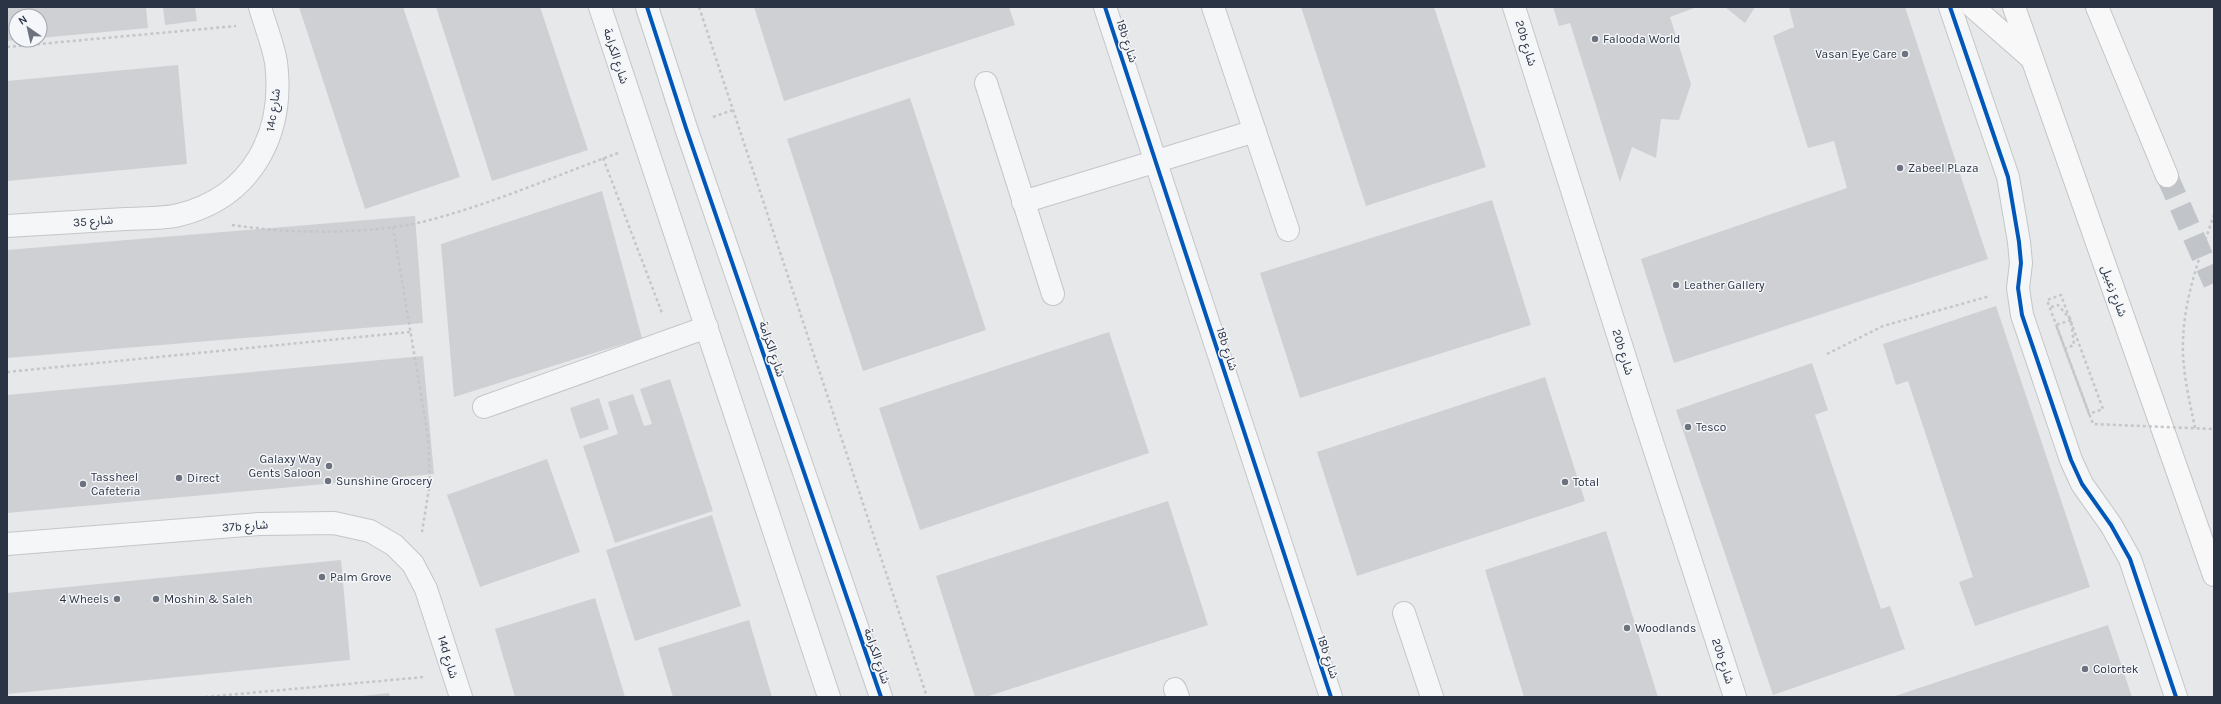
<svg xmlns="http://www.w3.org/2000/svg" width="2221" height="704" viewBox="0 0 2221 704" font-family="Karla,'Noto Sans Arabic',sans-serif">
	<rect width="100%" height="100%" fill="#e6e8ea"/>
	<path fill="#ced0d3" d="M7,7H146L148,28L40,38V16H16V40L7,41Z
		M163,7H195L197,21L165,25Z
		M299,7H403L460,177L365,209Z
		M436,7H540L588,150L492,181Z
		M754,7H1009L1015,25L784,101Z
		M1301,7H1434L1486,167L1366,206Z
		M1553,7H1697L1670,17L1691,84L1679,120L1661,119L1656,158L1632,147L1620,182L1570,23L1559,26Z
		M1725,7H1755L1745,23Z
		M1789,7H1905L1988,259L1674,363L1641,259L1847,188L1834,141L1808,148L1773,36L1794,27Z
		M178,65L187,164L7,181V81Z
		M910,98L986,330L863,371L787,139Z
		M602,191L642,338L454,397L441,244Z
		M1492,200L1531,325L1300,398L1260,273Z
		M415,216L423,323L7,358V250Z
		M1996,306L2090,587L1975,626L1959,582L1973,577L1908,381L1896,385L1883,344Z
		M1109,332L1149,453L920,530L879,408Z
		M423,356L434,474L7,513V395Z
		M1812,363L1828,410L1815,415L1881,609L1890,606L1905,649L1773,695L1676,410Z
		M1545,377L1585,501L1357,576L1317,452Z
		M670,379L713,511L615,543L583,446L618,434L608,402L633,394L644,426L652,424L640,389Z
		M599,398L609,429L580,439L570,408Z
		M547,459L580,552L480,587L447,495Z
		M1168,501L1208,625L986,697H975L936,576Z
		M712,515L741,606L635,641L606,550Z
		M1606,531L1658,697H1524L1485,570Z
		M341,560L350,660L7,694V593Z
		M595,598L625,697H515L495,629Z
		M749,620L772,697H673L658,648Z
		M2108,625L2132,697H1892Z
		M389,693L390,697H363V696Z"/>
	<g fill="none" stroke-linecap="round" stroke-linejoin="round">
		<path stroke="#c1c4c9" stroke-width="22" stroke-dasharray="22 11" stroke-linecap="butt" d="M2167,176L2214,283"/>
		<defs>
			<path id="minor" d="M600,7L829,697
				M647,7L686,128L881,697
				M1105,7L1331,697
				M1213,7L1288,230
				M1514,7L1642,411L1735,697
				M1950,7L2008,177L2019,242L2021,263L2018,288L2022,315L2071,460L2082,484L2111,525L2130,559L2176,697
				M986,83L1053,294
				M1023,202L1255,131
				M7,226C46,224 86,221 125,219C142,218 163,219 179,215C252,197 285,134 276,62C273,44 265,25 260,7
				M484,407L707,327
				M7,544L259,524L334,523L370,531L394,545L413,564L426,589L461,697
				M1404,613L1432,697
				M1175,689L1178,697"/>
			<path id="major" d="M1973,7L2030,57
				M2014,7L2214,575
				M2097,7L2167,176"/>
		</defs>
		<use href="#minor" stroke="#c4c6c8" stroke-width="24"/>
		<use href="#major" stroke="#c2c5c8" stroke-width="24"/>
		<path stroke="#c5c6ca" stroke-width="2.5" stroke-dasharray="3 3" stroke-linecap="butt" d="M699,7L927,697
			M7,47L236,26
			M713,117L733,110
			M603,158L662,313
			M232,225C292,234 367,235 426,221C492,204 555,176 618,153
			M393,227L428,437L430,482L422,532
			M2051,307L2058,305L2071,320L2074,345L2064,349
			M1827,354L1883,326L1990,296
			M7,372L410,332
			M2195,428C2191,408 2186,387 2184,367C2178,314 2197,264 2214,215
			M205,697L424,677"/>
		<use href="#minor" stroke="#f5f6f7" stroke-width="22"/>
		<use href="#major" stroke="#f8f8f8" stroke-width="22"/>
		<path stroke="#c5c6ca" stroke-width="2.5" stroke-dasharray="3 3" stroke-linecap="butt" d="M2071,320L2056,325L2089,414L2103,409L2061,295L2047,300L2093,424L2214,429"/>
		<defs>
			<path id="cycleway" d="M647,7L686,128L881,697
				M1105,7L1331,697
				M1950,7L2008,177L2019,242L2021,263L2018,288L2022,315L2071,460L2082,484L2111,525L2130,559L2176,697"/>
		</defs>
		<use href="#cycleway" stroke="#f4f6f9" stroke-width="6"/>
		<use href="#cycleway" stroke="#0057b8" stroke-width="4"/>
	</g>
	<g fill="#6c737f" stroke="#f4f6f9" stroke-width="1.5">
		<circle cx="1595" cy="39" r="4"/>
		<circle cx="1905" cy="54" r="4"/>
		<circle cx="1900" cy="168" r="4"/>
		<circle cx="1676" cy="285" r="4"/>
		<circle cx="1688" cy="427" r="4"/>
		<circle cx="329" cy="466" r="4"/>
		<circle cx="179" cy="478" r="4"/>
		<circle cx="328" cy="481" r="4"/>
		<circle cx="1565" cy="482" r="4"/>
		<circle cx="83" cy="484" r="4"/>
		<circle cx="322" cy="577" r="4"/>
		<circle cx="117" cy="599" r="4"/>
		<circle cx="156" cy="599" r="4"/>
		<circle cx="1627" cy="628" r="4"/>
		<circle cx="2085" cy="669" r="4"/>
	</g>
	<g text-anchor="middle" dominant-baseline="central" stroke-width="3" stroke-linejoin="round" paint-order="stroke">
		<g font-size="12" fill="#2b3445" stroke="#f4f6f9" text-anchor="start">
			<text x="1603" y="39">Falooda World</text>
			<text x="1897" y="54" text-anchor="end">Vasan Eye Care</text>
			<text x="1908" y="168">Zabeel PLaza</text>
			<text x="1684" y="285">Leather Gallery</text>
			<text x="1696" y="427">Tesco</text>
			<text x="321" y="459" text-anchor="end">Galaxy Way<tspan x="321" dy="14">Gents Saloon</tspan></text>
			<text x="91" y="477">Tassheel<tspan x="91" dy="14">Cafeteria</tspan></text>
			<text x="187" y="478">Direct</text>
			<text x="336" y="481">Sunshine Grocery</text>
			<text x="1573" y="482">Total</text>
			<text x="330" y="577">Palm Grove</text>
			<text x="109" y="599" text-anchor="end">4 Wheels</text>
			<text x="164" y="599">Moshin &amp; Saleh</text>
			<text x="1635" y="628">Woodlands</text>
			<text x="2093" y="669">Colortek</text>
		</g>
		<g font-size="12" fill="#2b3445" stroke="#f4f6f9">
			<text transform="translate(1127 41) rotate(72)">18b شارع</text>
			<text transform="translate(1526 43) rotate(73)">20b شارع</text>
			<text transform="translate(616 56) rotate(72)">شارع الكرامة</text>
			<text transform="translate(273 110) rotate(-82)">14c شارع</text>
			<text transform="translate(93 221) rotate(-4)">شارع 35</text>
			<text transform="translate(2114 291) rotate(70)">شارع زعبيل</text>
			<text transform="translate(772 349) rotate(71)">شارع الكرامة</text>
			<text transform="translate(1227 349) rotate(72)">18b شارع</text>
			<text transform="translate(1623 352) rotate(73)">20b شارع</text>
			<text transform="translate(245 526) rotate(-4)">37b شارع</text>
			<text transform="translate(877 656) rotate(71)">شارع الكرامة</text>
			<text transform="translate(448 657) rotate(73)">14d شارع</text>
			<text transform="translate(1328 657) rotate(72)">18b شارع</text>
			<text transform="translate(1723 661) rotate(72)">20b شارع</text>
		</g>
	</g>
	<rect width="2221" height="704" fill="none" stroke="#2b3445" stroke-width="16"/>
	<g transform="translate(28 28) rotate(326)"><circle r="19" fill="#f4f6f9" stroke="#a4a8b1"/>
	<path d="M0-3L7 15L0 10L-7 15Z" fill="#6c737f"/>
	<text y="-6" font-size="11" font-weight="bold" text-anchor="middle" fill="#2b3445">N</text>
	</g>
</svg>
